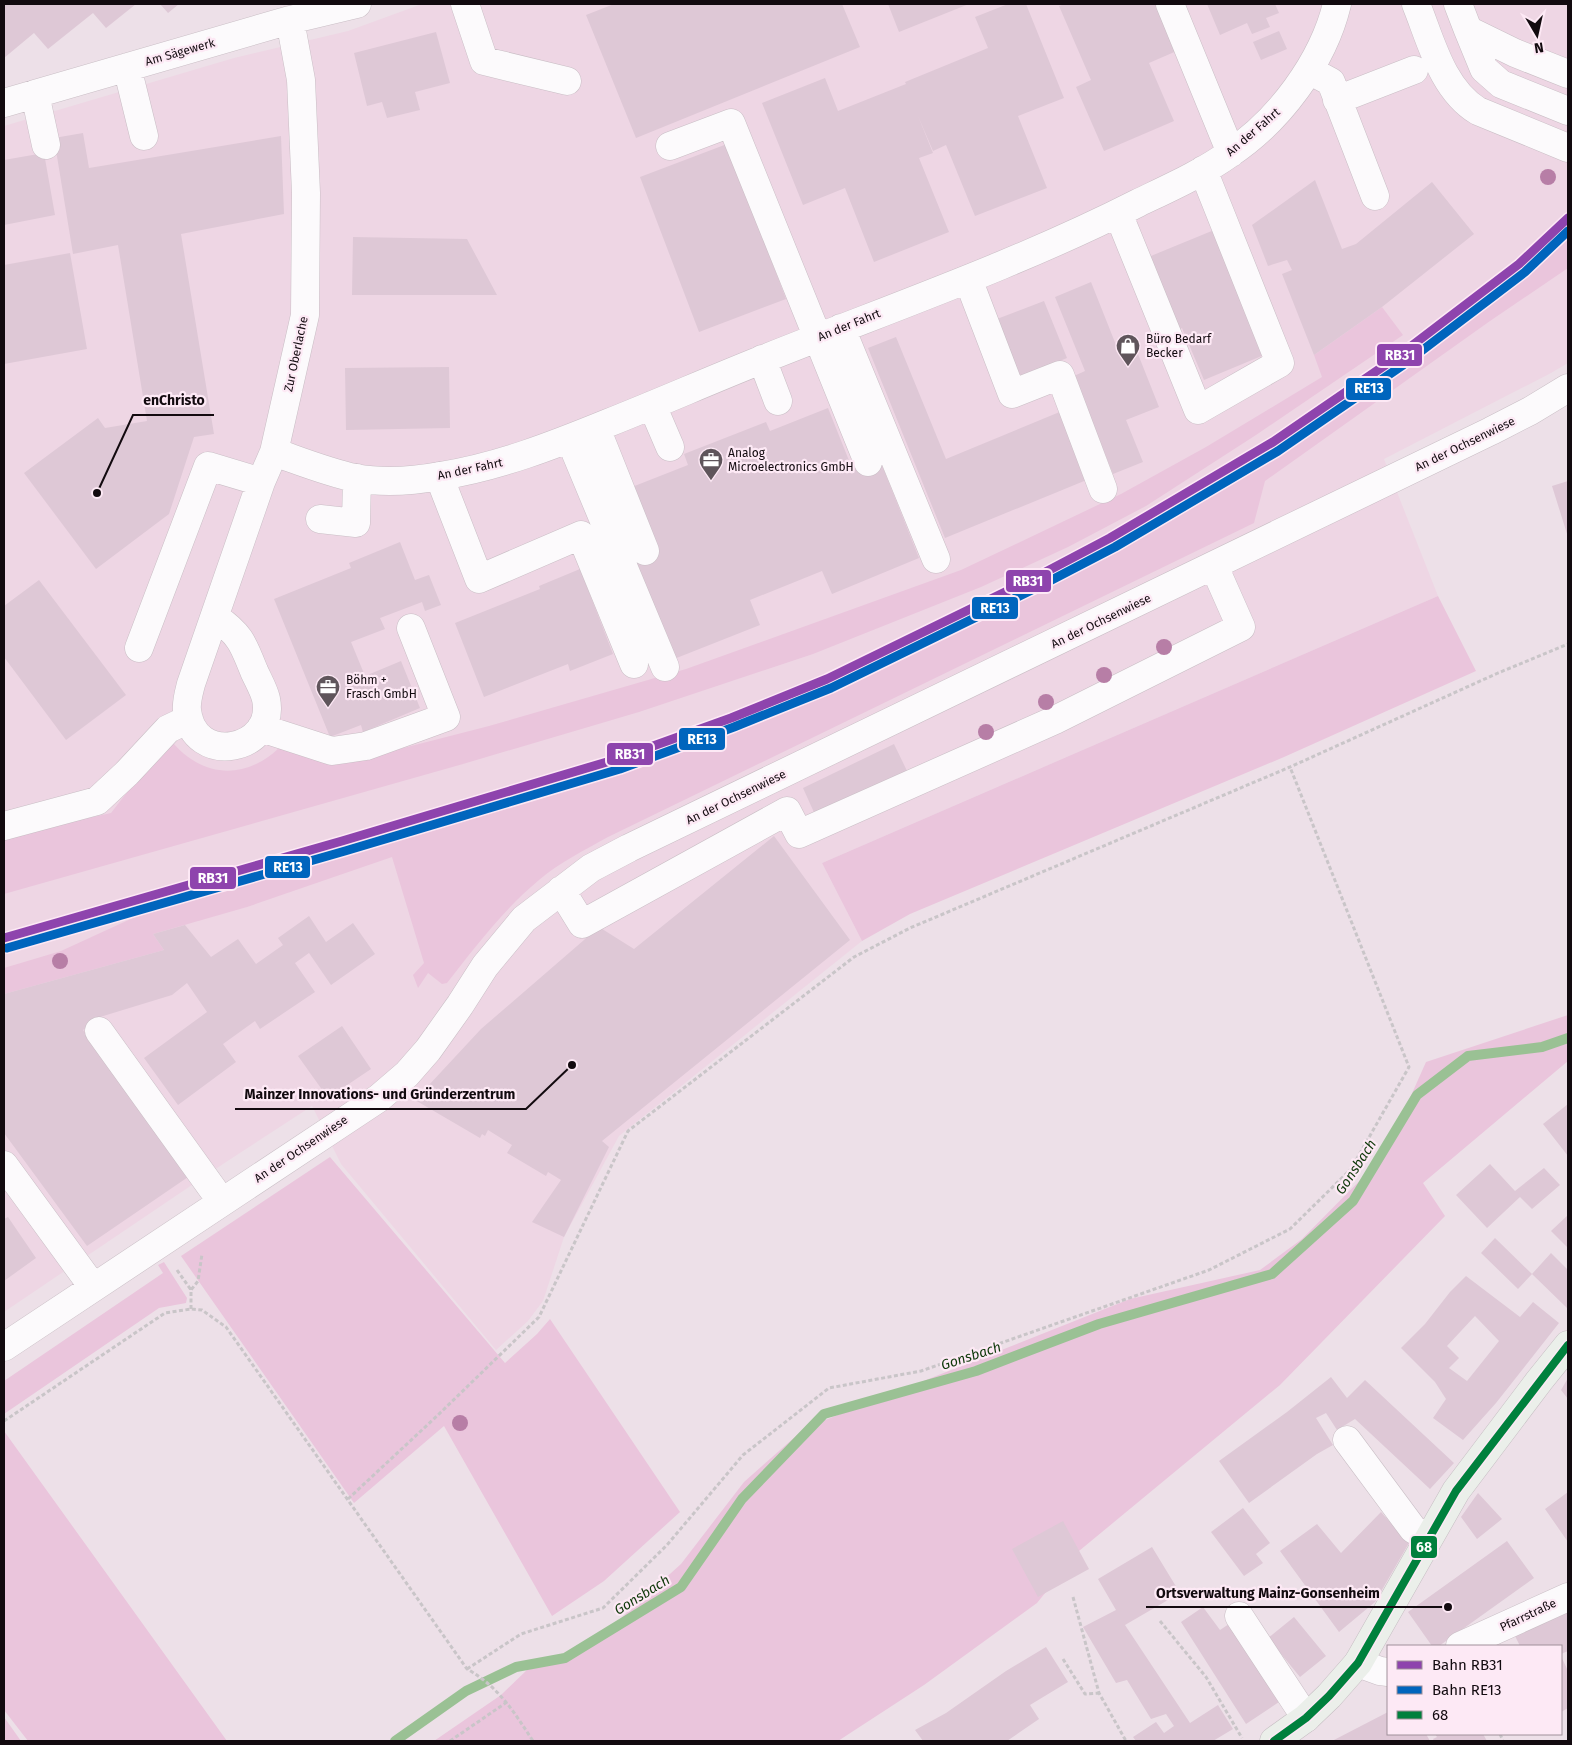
<svg xmlns="http://www.w3.org/2000/svg" width="1572" height="1745" viewBox="0 0 1572 1745" font-family="'Fira Sans',sans-serif">
	<rect width="100%" height="100%" fill="#ede0e8"/>
	<path fill="#eed6e4" d="M422,4H1568V363L1551,373L1384,459L1438,596L822,863L862,941L619,1136L564,1237L543,1301L528,1321L496,1350L341,1164L312,1106L223,1164L4,1312V126L234,58L348,31Z"/>
	<path fill="#eac5dc" d="M1568,234V268L1490,321L1265,481L1254,523L608,837C585,850 560,862 539,880C504,909 475,947 447,983L442,984L428,973L418,988L413,975L424,963L392,857L247,907L153,934L164,950L4,994V968L61,951L135,917L134,908L613,772L742,727L851,680L1142,538L1269,460L1416,359L1538,262Z
		M1382,307L1403,335L1256,435L1146,506L1068,547L981,587L813,654L639,712L463,764L4,894V837L111,813L169,738C199,777 243,782 279,748L345,763L489,726L686,669L961,570L1121,494L1206,447L1322,377L1314,355Z
		M1438,596L1476,671L1284,757L910,914L862,941L822,863Z
		M1568,1015V1061L1423,1183L1445,1216L1280,1385L1079,1551L1037,1603L924,1685L838,1741H434L501,1695L529,1668L590,1646L681,1564L744,1482L805,1428L1130,1299L1260,1270L1302,1239L1384,1156L1426,1062Z
		M330,1157L505,1363L537,1334L550,1319L680,1512L604,1581L552,1616L444,1426L354,1503L181,1256Z
		M164,1262L187,1298L186,1303L159,1308L4,1414V1381L163,1273L158,1265Z
		M4,1431L227,1741H28L4,1710Z
		M4,1717L21,1741H4Z"/>
	<g fill="none" stroke-linecap="round" stroke-linejoin="round">
		<path stroke="#9ac194" stroke-width="10" d="M395,1741L466,1691L516,1667L565,1658L681,1587L742,1499L824,1414L976,1371L1099,1324L1272,1274L1353,1201L1417,1095L1468,1056L1542,1047L1568,1038"/>
	</g>
	<path fill="#dec8d6" fill-rule="evenodd" d="M4,4H136L106,28L93,13L48,49L34,33L4,58Z
		M160,4H179L168,13Z
		M614,4H842L860,47L636,138L586,15Z
		M888,4H969L899,32Z
		M1008,4H1026L1064,98L1018,116L1047,188L975,216L946,145L933,151L918,116L933,153L919,158L949,232L874,262L845,188L803,205L762,103L825,78L838,111L906,84L905,82L988,48L975,17Z
		M1065,4H1160L1179,50L1149,63L1174,121L1104,151L1076,87L1091,80L1059,6Z
		M1207,4H1275L1279,13L1266,18L1270,27L1252,34L1247,23L1220,35Z
		M1279,31L1287,49L1261,60L1253,42Z
		M436,32L450,83L415,92L420,110L387,118L382,102L367,106L354,53Z
		M83,133L89,168L281,136L284,214L181,234L214,434L194,437L169,514L96,569L24,473L98,418L105,428L147,421L118,245L73,254L54,138Z
		M727,144L786,299L699,332L640,177Z
		M44,153L55,215L4,225V160Z
		M1315,180L1342,249L1356,244L1432,182L1474,234L1382,307L1314,355L1282,274L1292,270L1287,260L1268,266L1252,225Z
		M1219,228L1264,355L1204,380L1182,328L1176,331L1146,258Z
		M353,237L467,239L497,295H352Z
		M70,253L87,349L4,364V265Z
		M1091,282L1120,355L1136,349L1159,407L1126,420L1143,462L1113,474L1074,376L1085,371L1055,297Z
		M1044,301L1067,358L1020,377L997,319Z
		M896,337L946,459L1062,411L1089,479L945,538L868,348Z
		M449,367L450,428L346,430L345,368Z
		M828,408L852,468L879,458L919,558L832,594L822,571L750,600L760,625L674,659L632,557V487L688,465L684,454L766,422L770,431Z
		M1568,481V537L1552,486Z
		M400,542L415,580L429,575L441,605L425,611L422,602L380,618L385,629L351,642L365,676L401,661L420,708L363,732L361,725L330,737L274,599L351,568L349,563Z
		M580,569L613,654L570,671L568,664L484,697L455,623L540,589L539,586Z
		M39,580L126,695L66,740L4,657V606Z
		M894,744L909,775L817,819L803,788Z
		M774,836L850,940L602,1141L609,1147L564,1237L532,1222L561,1180L548,1172L546,1176L507,1153L512,1145L488,1130L485,1136L482,1134L480,1138L415,1100L481,1029L599,927L634,949Z
		M309,916L326,942L353,923L375,954L331,985L309,953L295,963L315,992L260,1029L255,1021L223,1044L236,1062L178,1105L144,1058L207,1012L187,983L172,995L100,1017L83,1030L191,1175L87,1246L4,1133V994L164,950L153,934L185,925L211,957L238,939L256,964L283,945L278,938Z
		M342,1026L371,1069L328,1098L298,1056Z
		M1568,1104V1156L1543,1124Z
		M1490,1164L1515,1191L1544,1168L1560,1185L1532,1209L1520,1197L1487,1228L1456,1195Z
		M1568,1215V1248L1551,1231Z
		M8,1217L36,1258L4,1281V1219Z
		M1495,1238L1532,1274L1551,1253L1568,1270V1307L1567,1308L1532,1274L1518,1289L1481,1253Z
		M1466,1276L1520,1317L1533,1302L1559,1323L1496,1403L1463,1440L1433,1418L1446,1399L1435,1382L1401,1348L1425,1324L1450,1292ZM1475,1316L1499,1341L1467,1381L1449,1368L1459,1358L1447,1346Z
		M1331,1377L1347,1398L1365,1380L1454,1463L1430,1489L1355,1419L1337,1430L1326,1413L1316,1418L1333,1445L1317,1454L1249,1503L1219,1461L1287,1412Z
		M1568,1378V1399L1561,1390Z
		M1568,1492V1542L1545,1509Z
		M1478,1493L1502,1519L1477,1539L1461,1517Z
		M1243,1508L1270,1543L1256,1554L1263,1563L1244,1576L1211,1532Z
		M1381,1512L1409,1543L1375,1602L1339,1632L1280,1551L1317,1524L1341,1553Z
		M1063,1521L1089,1569L1038,1597L1012,1549Z
		M1507,1541L1534,1578L1439,1646H1432L1408,1612Z
		M1152,1547L1180,1593L1125,1625L1190,1723L1218,1705L1233,1729L1213,1741H1136L1133,1737L1156,1722L1164,1733L1174,1726L1166,1714L1151,1719L1127,1680L1116,1683L1083,1627L1116,1610L1098,1579Z
		M1203,1607L1220,1630L1235,1620L1285,1698L1246,1724L1181,1622Z
		M1568,1607V1651L1561,1654V1646H1520L1514,1634Z
		M1294,1617L1326,1656L1300,1677L1268,1638Z
		M1046,1647L1068,1682L1030,1705L1039,1719L1007,1741H923L915,1730L946,1713L1006,1671Z
		M1561,1656L1568,1671V1708L1561,1712Z
		M1388,1712V1734H1426L1430,1741H1332Z
		M1435,1734H1483L1487,1741H1434L1433,1739L1437,1737Z"/>
	<g fill="none" stroke-linecap="round" stroke-linejoin="round">
		<defs>
			<path id="minor" d="M465,4L484,61L567,81
				M1170,4L1231,153
				M1416,4C1431,41 1442,89 1478,111L1568,148
				M1458,4L1468,30L1515,53L1568,74
				M1468,30L1484,69L1501,84L1568,111
				M127,67L144,136
				M1309,70L1331,82L1375,196
				M35,94L46,145
				M1337,100L1414,70
				M4,103L290,20L357,4
				M670,146L731,123L868,462
				M1118,213L1198,410L1280,363L1203,170
				M968,279L1012,394L1060,375L1103,489
				M841,328L936,559
				M762,359L778,401
				M652,405L670,447
				M596,428L645,551
				M570,439L665,667
				M274,452C300,461 327,472 355,478C382,483 413,481 440,476C498,467 554,445 608,423C661,402 713,379 766,358C891,308 1018,264 1138,203C1169,188 1201,174 1229,154C1279,121 1323,62 1337,4
				M439,476L479,579L581,535L634,664
				M320,519L356,523L357,478
				M215,617C240,634 243,643 254,671C258,680 264,690 266,699C277,751 193,768 187,710C186,702 189,692 191,684L261,482L274,452L305,315L306,193L301,80L290,20
				M139,648L208,466L261,482
				M261,728L332,751L366,746L446,717L411,628
				M4,826L97,801L127,773L168,729L189,719
				M561,890L582,924L787,811L799,834L1055,720L1241,627L1214,566
				M99,1031L222,1202
				M4,1165L93,1287
				M4,1347L379,1098L407,1074L428,1050L460,1005L485,966L524,919L591,868L629,848L1491,431L1530,411L1568,388
				M1347,1440L1413,1529L1428,1538
				M1239,1616L1306,1718
				M1460,1646L1568,1597
				M1358,1663L1380,1671L1388,1672"/>
			<path id="major" d="M1274,1741L1306,1718L1329,1696L1358,1663L1456,1491L1539,1381L1568,1345"/>
		</defs>
		<use href="#minor" stroke="#c9bec5" stroke-width="29"/>
		<use href="#major" stroke="#c5bec2" stroke-width="29"/>
		<path stroke="#c9c5c8" stroke-width="3" stroke-dasharray="4 2.5" stroke-linecap="butt" d="M4,952L133,914
			M177,1270L191,1290
			M191,1309V1290L198,1281L202,1254
			M4,1421L165,1313L191,1309L202,1310L226,1327L467,1669C499,1687 514,1712 533,1741
			M348,1499L438,1415L539,1317L628,1131L854,957L910,928L1290,767L1498,673L1568,644
			M1073,1597L1099,1693L1126,1741
			M1160,1621L1206,1677L1242,1738
			M1063,1659L1085,1694L1099,1693
			M467,1669L521,1634L603,1608L667,1545L743,1455L829,1388L921,1371L1209,1270L1290,1229L1351,1169L1409,1067L1290,767
			M1500,1734L1503,1741
			M450,1741L507,1702"/>
		<use href="#minor" stroke="#fcfafc" stroke-width="28"/>
		<use href="#major" stroke="#ebefea" stroke-width="28"/>
		<defs>
			<path id="bus-1" d="M1274,1741L1306,1718L1329,1696L1358,1663L1456,1491L1568,1345"/>
		</defs>
		<use href="#bus-1" stroke="#fde9f5" stroke-width="11"/>
		<use href="#bus-1" stroke="#00803d" stroke-width="8"/>
		<defs>
			<path id="rail-1" d="M4,938L342,841L617,759L731,718L827,679L1038,576L1110,538L1273,442L1397,357L1519,264L1568,218"/>
			<path id="rail-2" d="M7,948L345,851L620,769L734,727L831,688L1042,585L1115,547L1278,451L1403,365L1525,272L1568,231"/>
		</defs>
		<use href="#rail-1" stroke="#fde9f5" stroke-width="12"/>
		<use href="#rail-2" stroke="#fde9f5" stroke-width="12"/>
		<use href="#rail-1" stroke="#8e44ad" stroke-width="9"/>
		<use href="#rail-2" stroke="#0065bd" stroke-width="9"/>
	</g>
	<g fill="#b77ea6">
		<circle cx="1548" cy="177" r="8"/>
		<circle cx="1164" cy="647" r="8"/>
		<circle cx="1104" cy="675" r="8"/>
		<circle cx="1046" cy="702" r="8"/>
		<circle cx="986" cy="732" r="8"/>
		<circle cx="60" cy="961" r="8"/>
		<circle cx="460" cy="1423" r="8"/>
	</g>
	<defs>
		<symbol id="shop-pin" viewBox="-11 -11 22 30"><path d="M0 17L-7.5 6A9.5 9.5 0 1 1 7.5 6Z" fill="#5f555b" stroke="#fde9f5"/><path d="M-5-2.5h2.3a2.7 3.5 0 0 1 5.4 0H5L5.5 6h-11ZM-1.5-2.5h3a1.5 2.3 0 0 0-3 0Z" fill="#fff"/></symbol>
		<symbol id="office-pin" viewBox="-11 -11 22 30"><path d="M0 17L-7.5 6A9.5 9.5 0 1 1 7.5 6Z" fill="#5f555b" stroke="#fde9f5"/><path d="M-6-3h4V-5.5h4V-3h4V5H-6ZM-1-4.5V-3h2v-1.5ZM-6 0V1H6V0Z" fill="#fff"/></symbol>
	</defs>
	<g fill-rule="evenodd">
		<use href="#shop-pin" x="1114" y="332" width="28" height="38"/>
		<use href="#office-pin" x="697" y="446" width="28" height="38"/>
		<use href="#office-pin" x="314" y="673" width="28" height="38"/>
	</g>
	<g text-anchor="middle" dominant-baseline="central" stroke-width="4.5" stroke-linejoin="round" paint-order="stroke">
		<g font-size="12" fill="#120a0f" stroke="#fde9f5">
			<text transform="translate(180 52) rotate(-16)">Am Sägewerk</text>
			<text transform="translate(1253 132) rotate(-41)">An der Fahrt</text>
			<text transform="translate(849 325) rotate(-22)">An der Fahrt</text>
			<text transform="translate(296 354) rotate(-78)">Zur Oberlache</text>
			<text transform="translate(1465 444) rotate(-26)">An der Ochsenwiese</text>
			<text transform="translate(470 469) rotate(-12)">An der Fahrt</text>
			<text transform="translate(1101 621) rotate(-26)">An der Ochsenwiese</text>
			<text transform="translate(736 797) rotate(-26)">An der Ochsenwiese</text>
			<text transform="translate(301 1149) rotate(-34)">An der Ochsenwiese</text>
			<text transform="translate(1528 1615) rotate(-25)">Pfarrstraße</text>
		</g>
		<g font-size="12" fill="#120a0f" stroke="#fde9f5" text-anchor="start">
			<text x="1146" y="339">Büro Bedarf<tspan x="1146" dy="14">Becker</tspan></text>
			<text x="728" y="453">Analog<tspan x="728" dy="14">Microelectronics GmbH</tspan></text>
			<text x="346" y="680">Böhm +<tspan x="346" dy="14">Frasch GmbH</tspan></text>
		</g>
		<g font-size="14" font-style="italic" fill="#0e3809" stroke="#fde9f5">
			<text transform="translate(1356 1167) rotate(-57)">Gonsbach</text>
			<text transform="translate(971 1356) rotate(-18)">Gonsbach</text>
			<text transform="translate(642 1595) rotate(-32)">Gonsbach</text>
		</g>
	</g>
	<path fill="none" stroke="#120a0f" stroke-width="2" d="M97 493L133 415H214M572 1065L526 1109H235M1448 1607L1389 1607H1146"/>
	<g fill="#120a0f" stroke="#fde9f5" stroke-width="2">
		<circle cx="97" cy="493" r="5"/>
		<circle cx="572" cy="1065" r="5"/>
		<circle cx="1448" cy="1607" r="5"/>
	</g>
	<g font-size="14" text-anchor="middle" font-weight="bold" fill="#120a0f" stroke="#fde9f5" stroke-width="4.5" stroke-linejoin="round" paint-order="stroke">
		<text x="174" y="405">enChristo</text>
		<text x="380" y="1099">Mainzer Innovations- und Gründerzentrum</text>
		<text x="1268" y="1598">Ortsverwaltung Mainz-Gonsenheim</text>
	</g>
	<g stroke="#fde9f5" stroke-width="2">
		<rect x="1376" y="343" width="47" height="24" rx="5" fill="#8e44ad"/>
		<rect x="1345" y="377" width="47" height="24" rx="5" fill="#0065bd"/>
		<rect x="1005" y="569" width="47" height="24" rx="5" fill="#8e44ad"/>
		<rect x="971" y="596" width="48" height="24" rx="5" fill="#0065bd"/>
		<rect x="678" y="727" width="48" height="24" rx="5" fill="#0065bd"/>
		<rect x="606" y="742" width="48" height="24" rx="5" fill="#8e44ad"/>
		<rect x="264" y="855" width="47" height="24" rx="5" fill="#0065bd"/>
		<rect x="189" y="866" width="48" height="24" rx="5" fill="#8e44ad"/>
		<rect x="1410" y="1535" width="28" height="24" rx="5" fill="#00803d"/>
	</g>
	<g font-size="14" text-anchor="middle" font-weight="bold" fill="#fff">
		<text x="1400" y="360">RB31</text>
		<text x="1369" y="393">RE13</text>
		<text x="1028" y="586">RB31</text>
		<text x="995" y="613">RE13</text>
		<text x="702" y="744">RE13</text>
		<text x="630" y="759">RB31</text>
		<text x="288" y="872">RE13</text>
		<text x="213" y="883">RB31</text>
		<text x="1424" y="1552">68</text>
	</g>
	<rect width="1572" height="1745" fill="none" stroke="#120a0f" stroke-width="10"/>
	<rect x="1387" y="1645" width="175" height="90" fill="#fde9f5" stroke="#9f9099"/>
	<rect x="1397" y="1661" width="25" height="8" fill="#8e44ad" stroke="#9f9099"/>
	<text x="1432" y="1670" font-size="15" fill="#120a0f">Bahn RB31</text>
	<rect x="1397" y="1686" width="25" height="8" fill="#0065bd" stroke="#9f9099"/>
	<text x="1432" y="1695" font-size="15" fill="#120a0f">Bahn RE13</text>
	<rect x="1397" y="1711" width="25" height="8" fill="#00803d" stroke="#9f9099"/>
	<text x="1432" y="1720" font-size="15" fill="#120a0f">68</text>
	<g transform="translate(1537 35) rotate(171)" stroke="#fde9f5" stroke-width="4" paint-order="stroke">
	<path d="M0-4L9 19L0 12L-9 19Z" fill="#120a0f"/>
	<text y="-8" font-size="14" font-weight="bold" text-anchor="middle" fill="#120a0f">N</text>
	</g>
</svg>
